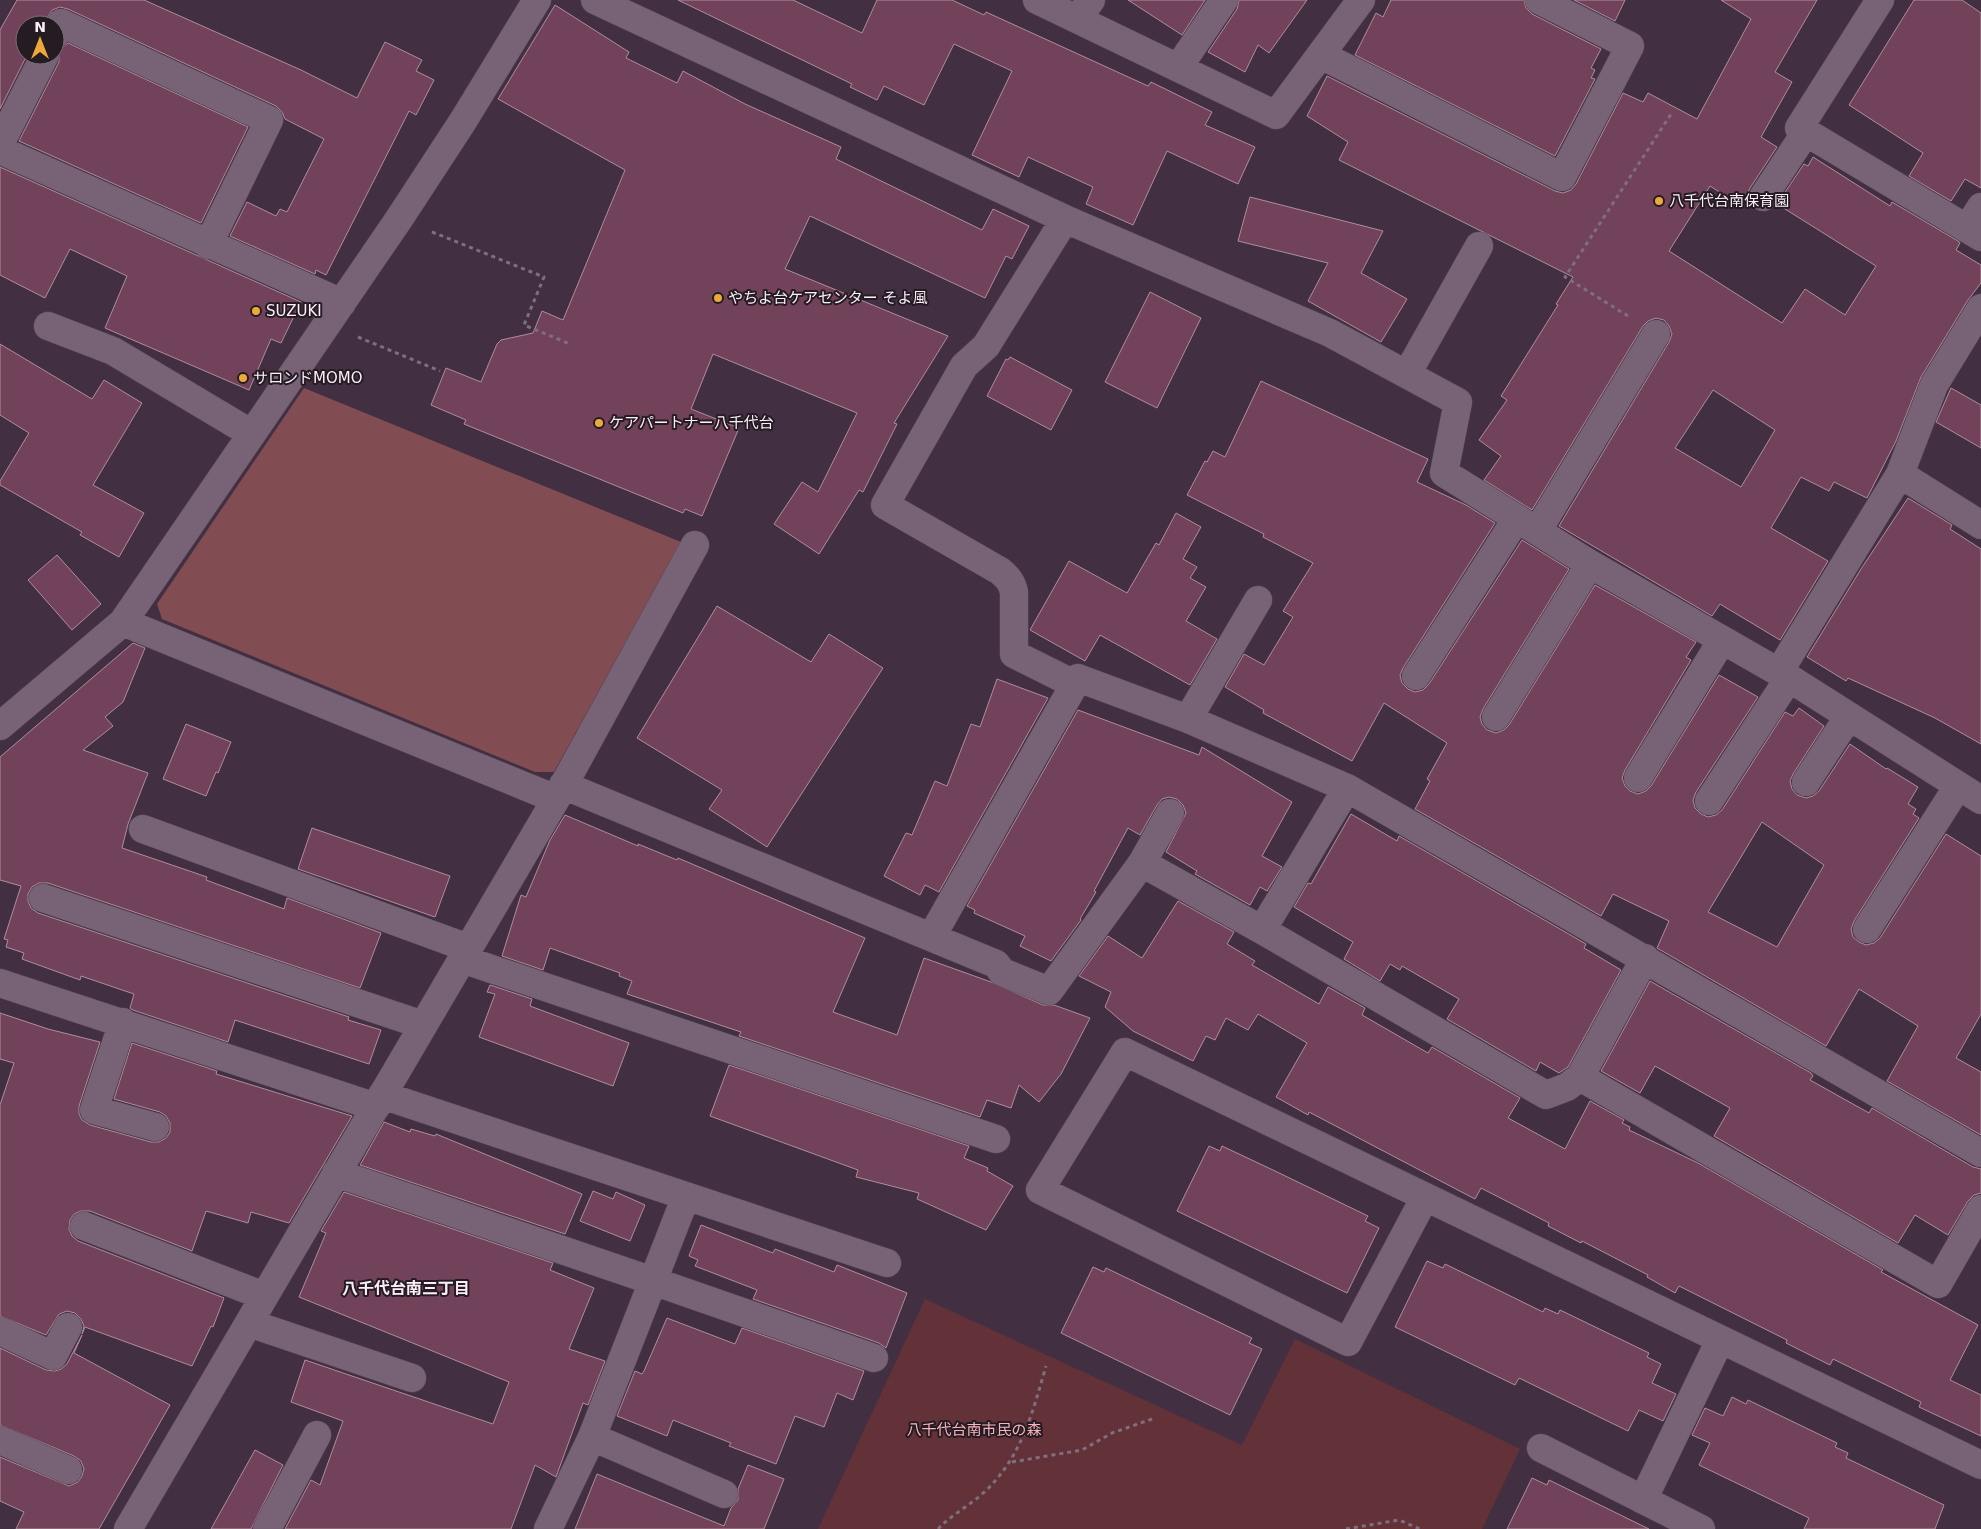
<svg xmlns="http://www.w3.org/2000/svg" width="1981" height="1529" viewBox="0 0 1981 1529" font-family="'DejaVu Sans','Noto Sans JP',sans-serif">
	<rect width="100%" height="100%" fill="#432f42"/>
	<path fill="#633239" d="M925,1299L1242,1445L1295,1339L1520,1449L1482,1529H818Z"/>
	<path fill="#824c53" d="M304,388L681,542L554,772H535L162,619L157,604Z"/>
	<path fill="#714259" stroke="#ad8e9c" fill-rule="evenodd" d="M17,0H144L301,70L357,98L385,42L422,60L416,71L434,80L416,115L409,111L326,275L316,270L315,274L230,236L247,202L276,216L280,209L287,212L324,139L285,119L282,112L276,106L68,9L60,7L52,10L43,25H25V55H27L0,109V30Z
		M678,0H793L862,33L877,0H952L984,15L986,12L1148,86L1151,82L1212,112L1205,125L1255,147L1238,184L1167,151L1133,225L1086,204L1093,187L1028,157L1019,177L972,155L1012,71L954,44L924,105L884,86L877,100L850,87L852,84Z
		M1128,0H1205L1182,35Z
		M1239,0H1307L1269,53L1258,45L1245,72L1208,52L1237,9Z
		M1391,0H1524L1526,8L1532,14L1601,49L1591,68L1595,70L1591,78L1595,79L1555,156L1355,55L1376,13L1383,17Z
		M1574,0H1625L1615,21Z
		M1721,0H1817L1775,72L1792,82L1761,137L1777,147L1750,188L1742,206L1710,186L1669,251L1782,323L1805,289L1845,315L1876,266L1777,204L1804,164L1808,166L1813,157L1890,206L1892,202L1958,241L1960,243L1956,250L1981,265V283L1968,300L1921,377L1896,441L1867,498L1834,482L1829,491L1801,477L1771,528L1828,561L1780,640L1720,604L1712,616L1559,526L1669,342L1672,334L1669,326L1664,320L1656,318L1648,321L1643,326L1532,510L1484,480L1501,456L1479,440L1507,400L1501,396L1558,305L1556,304L1573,277L1339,160L1348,142L1307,116L1327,76L1555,191L1563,193L1571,190L1576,184L1623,93L1643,102L1648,93L1697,119L1751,19ZM1713,390L1775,430L1741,487L1675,448Z
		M1914,0H1962L1981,13V188L1965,179L1951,201L1909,176L1923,153L1849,105Z
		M555,5L629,52L626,58L677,83L683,71L745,104L841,147L836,159L982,230L993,209L1029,226L1012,259L1006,256L985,298L810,216L785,269L948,336L894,423L897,424L863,492L859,490L819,554L774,524L802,482L818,492L857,413L713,354L691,409L739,428L702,516L685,509L683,513L464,424L466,420L431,405L446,368L481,382L497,344L501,340L533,333L542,311L563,320L625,170L498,99Z
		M68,43L248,127L201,223L19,141L59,62V50Z
		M0,167L301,302L281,343L271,339L249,390L105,328L127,276L70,249L45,298L0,275Z
		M1250,197L1383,231L1361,273L1407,299L1381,342L1308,301L1328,263L1238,241Z
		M1150,292L1201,318L1157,408L1105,382Z
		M0,344L92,399L104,380L142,403L93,485L144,513L119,557L80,535L82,532L0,485V481L29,433L0,415Z
		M1010,357L1072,390L1051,430L987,396L1006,359L1008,360Z
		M1261,381L1428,459L1417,482L1466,505L1495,523L1403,668L1400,675L1402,683L1408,689L1415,692L1423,690L1429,684L1522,540L1569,569L1483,709L1480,717L1482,724L1487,730L1496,733L1504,730L1509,725L1595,585L1696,642L1686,657L1691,660L1625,770L1622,778L1625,786L1630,791L1638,794L1646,791L1651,786L1719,675L1758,697L1696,792L1693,800L1695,808L1701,814L1708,817L1716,815L1722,810L1785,712L1793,716L1799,708L1824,726L1793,774L1790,781L1792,789L1797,795L1806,798L1813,796L1819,791L1850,744L1886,769L1887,768L1918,787L1908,804L1916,809L1913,814L1919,818L1854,921L1851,929L1853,937L1859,942L1866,945L1874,943L1880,938L1946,834L1981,856V1014L1956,1058L1981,1072V1135L1887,1081L1918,1026L1859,989L1826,1046L1657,948L1669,921L1613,894L1601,916L1415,809L1430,781L1427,779L1447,743L1384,703L1352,761L1263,713L1264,710L1225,687L1244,654L1264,665L1293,617L1283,611L1313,563L1263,537L1264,534L1187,495L1205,461L1207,462L1213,451L1225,457ZM1762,822L1824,865L1777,947L1708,912Z
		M1951,388L1981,405V448L1936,422Z
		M1908,498L1952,525L1950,529L1981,549V744L1935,718L1848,678L1846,681L1807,657L1861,569Z
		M1176,513L1201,527L1183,559L1197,567L1190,578L1206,587L1186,621L1217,639L1190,685L1100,635L1085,661L1030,630L1069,561L1127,593L1156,543L1159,545Z
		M57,555L101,604L72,630L28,580Z
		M717,606L811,662L829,634L883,668L767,847L709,809L722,790L637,738Z
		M133,643L145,648L123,702L105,717L113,726L83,750L148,773L128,824L122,848L207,877L206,880L284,909L287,898L381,933L360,988L48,883H39L32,887L28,894V901L31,908L38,913L349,1017L348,1020L381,1030L369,1064L235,1020L228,1042L133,1010L130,1008L134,994L81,976L80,980L22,959L24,953L6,947L8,940L4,939L21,886L0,880V757Z
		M997,679L1048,698L939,892L925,885L920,895L884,876L906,833L912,835L935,781L947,786L971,724L980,727Z
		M1078,710L1199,755L1202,747L1292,802L1262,856L1282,867L1267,891L1260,887L1250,905L1195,874L1197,871L1166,852L1186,813L1183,805L1177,799L1169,797L1162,799L1157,805L1140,835L1128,828L1094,891L1096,892L1080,919L1081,920L1051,961L1020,946L1025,936L974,913L975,910L967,906Z
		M186,724L231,742L218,773L216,772L206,796L163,779Z
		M1351,814L1397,841L1399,836L1586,944L1584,948L1621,970L1568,1067L1559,1073L1540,1062L1536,1071L1447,1019L1459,999L1402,966L1400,970L1390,964L1380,981L1344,959L1353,942L1294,907L1308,883L1311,884Z
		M565,815L638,846V844L677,860L678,858L865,938L833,1012L897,1035L924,958L991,982L1043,1005H1054L1090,1018L1061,1074L1039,1102L1019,1085L1011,1108L987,1100L980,1117L739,1036L741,1032L627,994L632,981L619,976L620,973L550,948L543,970L502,956L521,895L526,897L550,840Z
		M312,828L450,876L435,917L298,869Z
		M1178,901L1234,932L1227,944L1255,961L1252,965L1319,1004L1328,987L1365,1008L1362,1015L1428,1053L1432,1047L1520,1098L1508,1118L1565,1149L1590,1101L1624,1120L1622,1123L1630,1127L1629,1130L1698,1163L1883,1270L1881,1272L1978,1325L1950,1380L1981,1395V1436L1919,1407L1921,1402L1833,1359L1830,1365L1786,1343L1787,1340L1679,1286L1675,1293L1647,1277L1648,1275L1582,1241L1581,1243L1548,1226L1549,1223L1481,1188L1475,1199L1309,1112L1308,1115L1276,1097L1307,1043L1258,1014L1248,1030L1226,1018L1215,1040L1206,1036L1193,1061L1133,1031L1105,1007L1111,992L1079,976L1108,936L1142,958Z
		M1650,981L1811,1073L1813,1076L1810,1080L1869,1113L1872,1108L1973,1167L1981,1169V1193L1974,1195L1968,1201L1948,1235L1915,1215L1898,1243L1714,1136L1730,1108L1655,1066L1640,1093L1601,1071Z
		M490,985L532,999L530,1006L629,1043L613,1086L479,1037L495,994L487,992Z
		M0,1013L48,1029L100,1042L79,1106V1114L82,1120L90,1125L151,1142H159L166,1138L170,1132V1123L166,1116L160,1112L114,1099L132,1043L217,1071L216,1074L352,1116L289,1223L251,1212L248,1223L206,1211L192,1251L90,1211H81L74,1214L70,1220L69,1229L72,1236L78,1241L224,1298L213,1327L211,1326L192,1366L85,1327L82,1334L84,1326L81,1319L75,1313L67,1311L59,1314L46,1335L0,1316V1105L14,1063L0,1059Z
		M729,1065L969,1146L964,1158L988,1168L987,1171L1013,1186L986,1230L917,1199L919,1193L856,1177L858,1170L710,1116Z
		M384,1122L410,1132L411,1129L435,1136L436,1134L582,1194L565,1234L360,1165Z
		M1209,1146L1220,1151L1222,1146L1275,1171L1368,1216L1365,1221L1379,1228L1347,1293L1177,1211Z
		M593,1191L613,1199L616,1192L645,1205L630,1241L580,1221Z
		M344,1192L553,1263L550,1270L594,1288L569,1349L605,1361L588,1405L583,1403L556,1477L535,1465L511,1529H285L311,1480L320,1485L343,1421L291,1402L305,1360L493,1424L509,1382L299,1297L326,1233L321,1231Z
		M701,1225L773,1253L775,1249L834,1272L837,1265L907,1293L886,1348L879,1343L753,1299L757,1290L695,1266L698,1260L689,1256Z
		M1427,1261L1443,1268L1445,1264L1543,1312L1545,1308L1558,1314L1560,1310L1649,1353L1647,1357L1661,1364L1652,1383L1676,1394L1663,1421L1639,1410L1628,1431L1519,1378L1515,1385L1395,1327Z
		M1093,1267L1104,1272L1106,1268L1252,1338L1249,1343L1262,1349L1230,1415L1061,1333Z
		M667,1318L735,1344L742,1328L864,1371L853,1400L837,1393L824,1427L795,1416L776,1464L729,1446L731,1443L673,1420L667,1436L617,1416L635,1371L642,1374L644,1371Z
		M82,1335L74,1353L170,1405L99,1529H16L24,1512L0,1501V1457L69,1486L78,1482L82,1476L84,1469L81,1461L74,1456L0,1425V1348L46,1370L55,1371L61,1369L67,1364Z
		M1732,1397L1746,1404L1748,1400L1837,1443L1835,1447L1848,1453L1846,1458L1944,1505L1935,1529H1804L1809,1518L1699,1465L1710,1443L1692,1435L1705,1408L1723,1416Z
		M255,1450L283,1465L251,1529H211Z
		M748,1465L784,1479L764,1529H575L597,1474L724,1526L731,1508L738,1500V1489Z
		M1532,1478L1547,1485L1549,1480L1649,1529H1507Z"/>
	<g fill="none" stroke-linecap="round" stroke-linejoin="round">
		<defs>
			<path id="minor" d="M595,0L1065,219L1330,333L1458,402L1444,473L1590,564L1789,678L1981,800
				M1037,0L1276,115L1361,0
				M1880,0L1799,128L1981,237
				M1078,18L1091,0
				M55,35L61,23L269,120L208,245
				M1321,55L1562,177L1630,46L1539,0
				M1178,68L1224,0
				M0,144L45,55
				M0,150L342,303
				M1763,197L1806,132
				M1065,219L986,346L964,366L885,505L1000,571C1007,577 1012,582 1014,592V654L1074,684
				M1967,229L1981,207
				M48,326L113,351L252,434
				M1407,374L1479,246
				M1900,474L1981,525
				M1538,530L1656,334
				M123,622L556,799
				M1779,672L1900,474L1934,385L1981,308
				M1416,676L1517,518
				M1496,717L1590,564
				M1188,719L1258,600
				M0,726L123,622L399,219L463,121L537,0
				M1638,778L1722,640
				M1806,782L1849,716
				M563,785L996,964L1002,972L1049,991L1142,863L1170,813
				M1709,801L1789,678
				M143,829L468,948
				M1142,863L1262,930L1546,1095L1567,1087L1580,1077L1645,958
				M43,898L423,1025
				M1867,929L1958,786
				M1262,930L1347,788
				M932,936L1078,678L1188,719L1347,788L1981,1153
				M462,959L996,1139
				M0,983L376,1107
				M123,1022L94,1110L155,1127
				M1580,1077L1938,1284L1981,1209
				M382,1095L887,1263
				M336,1173L653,1281L686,1196
				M1425,1197L1348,1342L1040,1190L1125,1052L1981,1465
				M84,1226L264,1296
				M249,1323L412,1378
				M0,1331L53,1356L68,1327
				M592,1437L724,1494
				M0,1440L68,1470
				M1541,1448L1701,1529
				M1643,1500L1720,1340
				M128,1529L556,799L695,545
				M267,1529L317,1435
				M548,1529L592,1437L653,1281L874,1358"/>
		</defs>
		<use href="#minor" stroke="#5b4b5a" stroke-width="29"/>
		<path stroke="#806e7f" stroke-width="3" stroke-dasharray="4 4" stroke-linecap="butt" d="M432,232L544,277L524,325L570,344
			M1628,316L1565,277L1673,111
			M358,337L440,371
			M1012,1462L1082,1450L1112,1433L1155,1418
			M938,1529C950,1516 967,1507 981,1495C1020,1461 1032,1415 1046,1366
			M1346,1529L1399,1520L1420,1529"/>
		<use href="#minor" stroke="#786276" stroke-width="28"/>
	</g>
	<g fill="#eba93a" stroke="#241b23" stroke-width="2">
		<circle cx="1659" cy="201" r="5"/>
		<circle cx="718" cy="298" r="5"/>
		<circle cx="256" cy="311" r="5"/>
		<circle cx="243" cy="378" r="5"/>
		<circle cx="599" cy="423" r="5"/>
	</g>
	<g text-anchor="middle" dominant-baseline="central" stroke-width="4" stroke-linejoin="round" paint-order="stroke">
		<g font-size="15" fill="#fbeefa" stroke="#241b23" text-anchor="start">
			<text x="1669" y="201">八千代台南保育園</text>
			<text x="728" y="298">やちよ台ケアセンター そよ風</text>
			<text x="266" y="311">SUZUKI</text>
			<text x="253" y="378">サロンドMOMO</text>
			<text x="609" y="423">ケアパートナー八千代台</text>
		</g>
		<g font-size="15" fill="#f9b3bb" stroke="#241b23">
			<text x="974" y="1430">八千代台南市民の森</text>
		</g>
		<g font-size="16" font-weight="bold" fill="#fbeefa" stroke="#241b23">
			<text x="406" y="1288">八千代台南三丁目</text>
		</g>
	</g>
	<g transform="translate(40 40)"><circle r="24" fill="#241b23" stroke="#7a6f79"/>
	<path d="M0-4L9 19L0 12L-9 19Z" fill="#eba93a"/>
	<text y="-8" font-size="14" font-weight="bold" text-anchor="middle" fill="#fbeefa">N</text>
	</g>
</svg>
